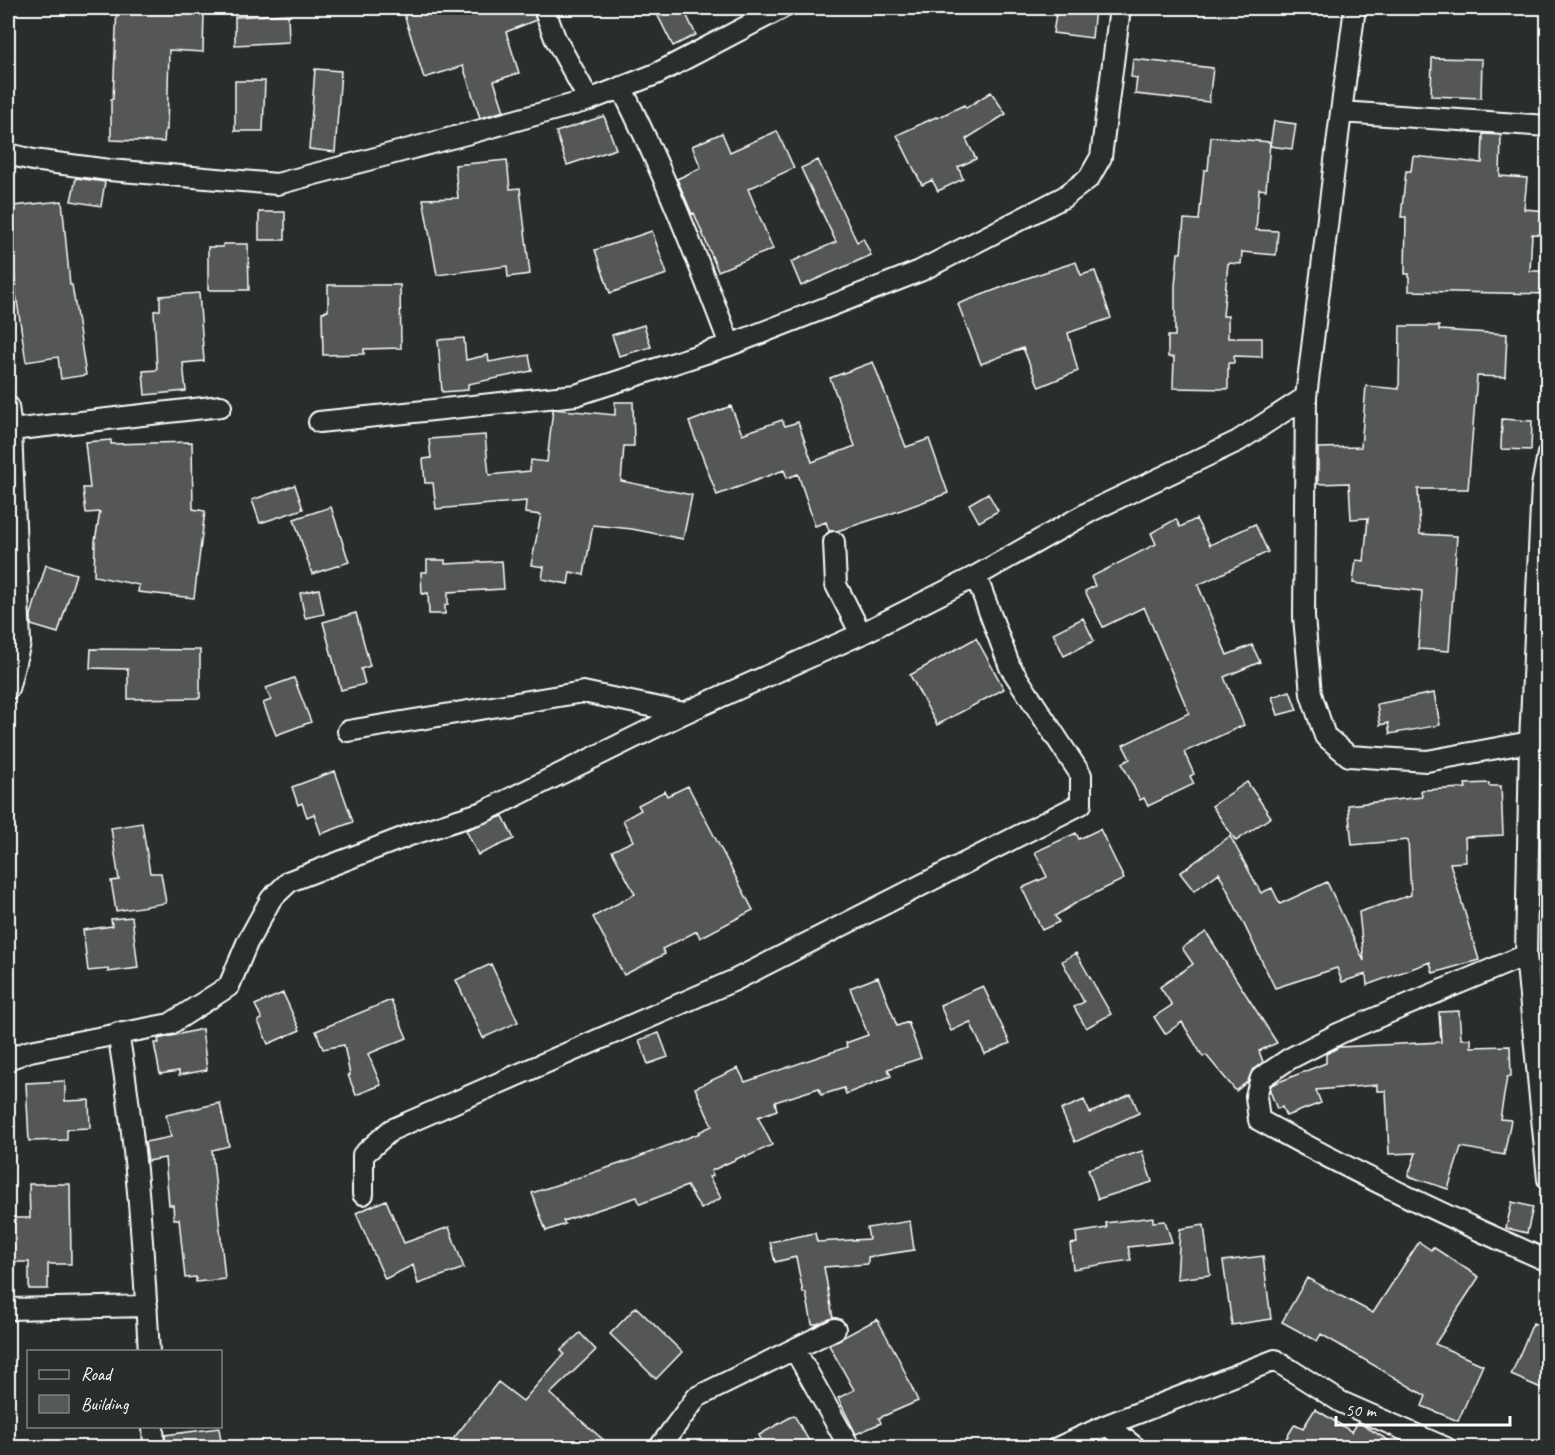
<svg xmlns="http://www.w3.org/2000/svg" width="1555" height="1455" viewBox="0 0 1555 1455" font-family="Caveat,sans-serif">
	<rect width="100%" height="100%" fill="#2a2d2e"/>
	<filter id="ink" filterUnits="userSpaceOnUse"><feTurbulence type="fractalNoise" baseFrequency=".0167" numOctaves="2"/><feDisplacementMap in="SourceGraphic" scale="12" xChannelSelector="R" yChannelSelector="G"/><feConvolveMatrix kernelMatrix="1 2 1 2 8 2 1 2 1" color-interpolation-filters="sRGB"/></filter>
	<g filter="url(#ink)">
		<path fill="#555758" stroke="#fff" stroke-width="1.5" d="M117,8H168L204,13L203,52L169,50L167,130H165L164,142L111,140V99H113Z
			M402,8H532L536,20L506,32L519,73L494,81L504,111L480,118L463,66L424,78Z
			M654,8H683L696,35L673,46Z
			M1057,8H1095L1092,38L1053,33Z
			M288,14L289,42L235,45V17Z
			M1432,58L1482,59L1481,98L1431,96Z
			M1133,59L1213,68L1209,102L1135,94L1137,78L1131,77Z
			M315,69L341,71L335,152L309,149Z
			M235,81H265L263,131H235Z
			M991,92L1006,114L966,139L976,159L958,167L963,179L938,191L932,180L922,185L897,135L936,117L937,118L964,105L966,108Z
			M604,116L616,149L567,165L556,132Z
			M1274,121L1296,124L1292,149L1270,146Z
			M777,131L794,168L748,189L773,249L718,271L694,213L692,214L677,179L701,168L692,146L722,133L730,152Z
			M1483,134L1501,135L1500,176L1527,178L1524,209L1548,211V235L1532,234L1530,271H1548V294L1409,291V274H1405L1406,217H1401L1406,171H1411L1413,156L1482,163Z
			M1211,137L1270,142L1266,190L1259,189L1256,230L1278,231L1276,255L1242,252L1241,264L1228,263L1223,316H1228V338H1262V357L1234,356V363H1228V389L1173,388L1174,357H1168V336H1175V286L1178,253H1181L1184,219L1199,220L1204,170H1208Z
			M507,160L510,189L520,188L530,274L508,277L507,266L437,275L423,199L458,198L455,165Z
			M818,160L857,242L863,238L871,255L801,286L791,262L836,242L801,168Z
			M76,178L105,182L101,206L71,201Z
			M62,201L70,285H72L86,375L61,379L58,357L26,362L16,294L10,221H14L13,206Z
			M259,212H285V240H259Z
			M652,231L667,274L610,293L595,250Z
			M223,244H248L249,290H208V247H223Z
			M1076,262L1081,275L1095,271L1111,318L1068,333L1078,371L1039,387L1023,348L981,364L958,304L1024,279Z
			M328,285H400L401,348L364,349V354L323,355L322,312L328,311Z
			M199,293L204,361L183,363L186,391L145,395L143,371L157,370L154,311L160,310V296Z
			M644,325L651,347L619,356L612,335Z
			M1400,326H1439V330L1507,334L1505,377L1477,376L1468,489H1418L1420,534L1457,536L1449,651L1418,649L1422,591L1353,583L1356,560L1364,561L1368,518L1351,519L1349,483L1318,484V448L1361,447L1366,386L1399,389Z
			M464,338L466,360L488,355L489,362L529,355L532,371L468,384V390L442,392L438,340Z
			M873,362L906,447L929,439L948,493L890,514L837,531H829L826,522L815,526L798,474L787,478L784,470L717,495L689,422L731,406L742,434L782,420L785,426L798,422L812,462L855,446L830,378Z
			M615,402H633L634,446H624L621,481L692,495L683,539L632,529L593,525L584,575L570,572L568,584L542,579L544,567L531,565L541,515L525,513L526,501L436,509L433,483H425L423,459L431,458L429,439L485,435L489,475L530,471L531,460L547,462L553,409L615,415Z
			M1502,419L1532,421L1531,450L1501,449Z
			M111,440V444L192,442L193,509L205,511L194,598L138,592L139,585L94,576L95,541L100,512L86,513L83,488H90L85,442Z
			M295,485L303,509L260,523L252,500Z
			M988,493L998,511L979,522L969,504Z
			M331,507L349,562L312,574L294,519Z
			M1176,519L1180,527L1196,519L1210,545L1255,524L1268,552L1198,585L1227,655L1252,645L1260,662L1224,677L1244,725L1184,752L1194,774L1190,776L1194,784L1148,806L1144,798L1140,800L1122,763L1130,759L1123,745L1189,713L1144,607L1103,627L1085,591L1095,586L1091,577L1156,544L1151,533Z
			M427,560H445V564L502,561L504,589L448,592V604L445,605V614H429L428,593L422,594L421,572H427Z
			M46,565L76,574L58,633L31,625V615Z
			M319,589L324,614L305,618L300,593Z
			M356,613L370,666L361,669L365,684L341,690L323,622Z
			M1083,618L1094,641L1064,656L1053,633Z
			M976,638L1004,689L937,725L910,675Z
			M91,649L200,650V698L128,699V669L90,668Z
			M294,678L311,722L276,735L263,703L271,700L266,688Z
			M1290,691L1297,710L1278,715L1272,697Z
			M1434,693L1440,725L1390,734L1388,723L1380,725L1377,704Z
			M335,771L353,822L321,834L314,814L307,817L302,803L298,805L292,787Z
			M1247,782L1271,817L1236,841L1212,806Z
			M1489,783V786H1501L1503,835L1465,837L1466,862L1450,863L1479,960L1433,973L1430,962L1367,985L1366,974L1342,982L1337,968L1275,988L1219,873L1194,891L1180,873L1230,836L1261,893L1272,888L1280,904L1327,882L1364,961L1359,912L1411,895L1408,840L1352,845L1348,805L1422,797L1421,790L1466,788L1465,784Z
			M688,786L753,910L700,938L697,931L662,949L665,954L624,975L593,917L635,894L612,851L633,841L623,820L641,810L638,805L665,791L667,796Z
			M503,816L514,839L478,855L466,830Z
			M142,823L150,873H161L166,903L116,911L111,881L119,880L111,828Z
			M1100,829L1124,879L1079,901L1055,916L1059,922L1042,930L1022,888L1047,877L1035,852L1076,833L1079,839Z
			M132,917L138,968L108,972V969L88,971L83,930L112,926L111,919Z
			M1206,932L1277,1043L1259,1051L1263,1062L1254,1069L1247,1082L1236,1091L1206,1055L1203,1057L1182,1022L1165,1034L1154,1017L1172,1005L1160,987L1193,964L1182,948Z
			M1076,953L1111,1014L1086,1028L1074,1007L1084,1002L1062,961Z
			M491,964L518,1022L483,1038L456,980Z
			M878,977L897,1026L908,1022L921,1058L888,1069L891,1076L846,1094L844,1088L821,1095L819,1088L775,1102L777,1110L758,1117L772,1145L746,1157L745,1155L711,1171L713,1176L709,1177L721,1198L701,1209L687,1186L640,1204L637,1197L563,1221L565,1224L546,1231L532,1193L631,1160L700,1133L699,1132L712,1126L695,1088L738,1068L745,1082L847,1047L846,1043L868,1035L850,988Z
			M983,986L1010,1043L985,1054L970,1022L951,1031L940,1005Z
			M283,993L300,1030L268,1044L258,1021L262,1019L255,1005Z
			M391,1000L407,1038L368,1054L381,1085L356,1095L348,1075H350L344,1045L323,1049L316,1031Z
			M1459,1011L1461,1039H1471V1047L1510,1046L1511,1076L1507,1077L1500,1119L1511,1120L1504,1155L1461,1147L1448,1189L1408,1176L1416,1153L1389,1154L1386,1091H1377V1085L1316,1090L1321,1103L1286,1116L1282,1107L1277,1109L1270,1091L1271,1085L1326,1063V1054L1339,1047L1441,1042L1439,1012Z
			M202,1029L207,1070L179,1075V1071L160,1074L154,1043H159L158,1039Z
			M659,1033L668,1057L648,1064L639,1040Z
			M65,1081V1101L89,1100L90,1128L67,1129V1140L29,1141L26,1083Z
			M1131,1094L1139,1113L1075,1142L1061,1110L1084,1100L1090,1113Z
			M220,1103L229,1146L212,1150L225,1279L196,1282V1277L185,1278L179,1219H174L173,1205H169L165,1158L148,1161L145,1142L171,1137L166,1115Z
			M1142,1151L1152,1182L1098,1199L1088,1169Z
			M29,1184H70L71,1264H48V1289H29V1262H8V1218H30Z
			M386,1200L404,1243L449,1227L464,1268L418,1284L413,1265L385,1279L356,1213Z
			M1512,1202L1533,1207L1527,1233L1506,1228Z
			M1153,1217V1222L1165,1221L1172,1242L1128,1247L1131,1260L1073,1269L1070,1244L1077,1243L1076,1233L1107,1228L1106,1223Z
			M910,1221L914,1250L868,1257V1264L824,1267L833,1318L817,1324H812L806,1293H803L796,1257L775,1262L770,1242L815,1233L817,1242L869,1239L867,1228Z
			M1204,1225L1210,1275L1177,1279L1180,1229Z
			M1419,1242L1431,1250L1433,1247L1479,1277L1435,1344L1483,1365L1458,1421L1422,1406L1426,1396L1321,1334L1317,1341L1282,1322L1307,1278L1373,1313Z
			M1263,1256L1271,1319L1232,1325L1223,1261Z
			M636,1307L682,1352L656,1379L610,1334Z
			M877,1319L897,1355L918,1401L879,1418L881,1423L856,1434L838,1398L854,1390L829,1345Z
			M1533,1323L1548,1329V1391L1511,1375Z
			M580,1333L596,1350L550,1394L613,1448H446L498,1382L523,1401L564,1354L561,1350Z
			M1315,1409L1352,1432L1358,1422L1401,1448H1280L1295,1424L1303,1428Z
			M794,1415L813,1448H765L759,1435Z
			M219,1428L222,1448H166L165,1435Z"/>
		<g fill="none" stroke-linecap="round" stroke-linejoin="round">
			<defs>
				<path id="minor" d="M544,8L555,38L589,100
					M1355,8L1341,112L1306,397L1304,617L1311,694L1325,736L1349,756L1427,761L1530,742
					M621,87C663,170 697,258 730,345
					M1341,112L1548,126
					M8,154L33,160L109,170L277,184L470,133L589,100L656,74L782,8
					M8,406L11,430L20,643L8,689
					M319,422L576,395L730,345L920,271L1064,197L1089,178L1101,157L1120,8
					M11,430L221,406
					M1548,454L1542,486L1530,742L1526,955L1548,1179
					M834,542L836,585L861,634
					M348,731L583,692L684,713
					M1526,955L1340,1033L1289,1059L1261,1078L1256,1096L1259,1120C1353,1172 1449,1218 1548,1261
					M118,1033C136,1138 143,1245 149,1352
					M8,1059L30,1051L170,1024L229,986L247,943L271,899L290,881L410,835L483,812L684,713L861,634L976,576L1091,511L1238,441L1306,397
					M363,1194V1155L391,1130L735,980L1081,804V775L1010,667L976,576
					M8,1309L147,1306
					M795,1350L850,1448
					M1107,1425L1136,1448
					M153,1426L154,1448
					M659,1448L697,1397L835,1329
					M1057,1448L1107,1425L1275,1360L1341,1402L1446,1448"/>
			</defs>
			<use href="#minor" stroke="#fff" stroke-width="24"/>
			<use href="#minor" stroke="#2a2d2e" stroke-width="20"/>
		</g>
	</g>
	<rect width="1555" height="1455" fill="none" stroke="#2a2d2e" stroke-width="30"/>
	<rect x="15" y="15" width="1525" height="1425" fill="none" stroke="#fff" stroke-width="2" filter="url(#ink)"/>
	<rect x="27" y="1350" width="195" height="78" fill="#2a2d2e" stroke="#7f8182" stroke-width="1.5"/>
	<rect x="39" y="1370" width="30" height="9" fill="#2a2d2e" stroke="#7f8182" stroke-width="1.5"/>
	<text x="81" y="1380" font-size="18" fill="#ffffff">Road</text>
	<rect x="39" y="1395" width="30" height="18" fill="#555758" stroke="#7f8182" stroke-width="1.5"/>
	<text x="81" y="1410" font-size="18" fill="#ffffff">Building</text>
	<path d="M1336 1416v9h174v-9" fill="none" stroke="#ffffff" stroke-width="3"/>
	<text x="1345" y="1416" font-size="18" fill="#ffffff" stroke="#2a2d2e" stroke-width="4.5" paint-order="stroke">50 m</text>
</svg>
